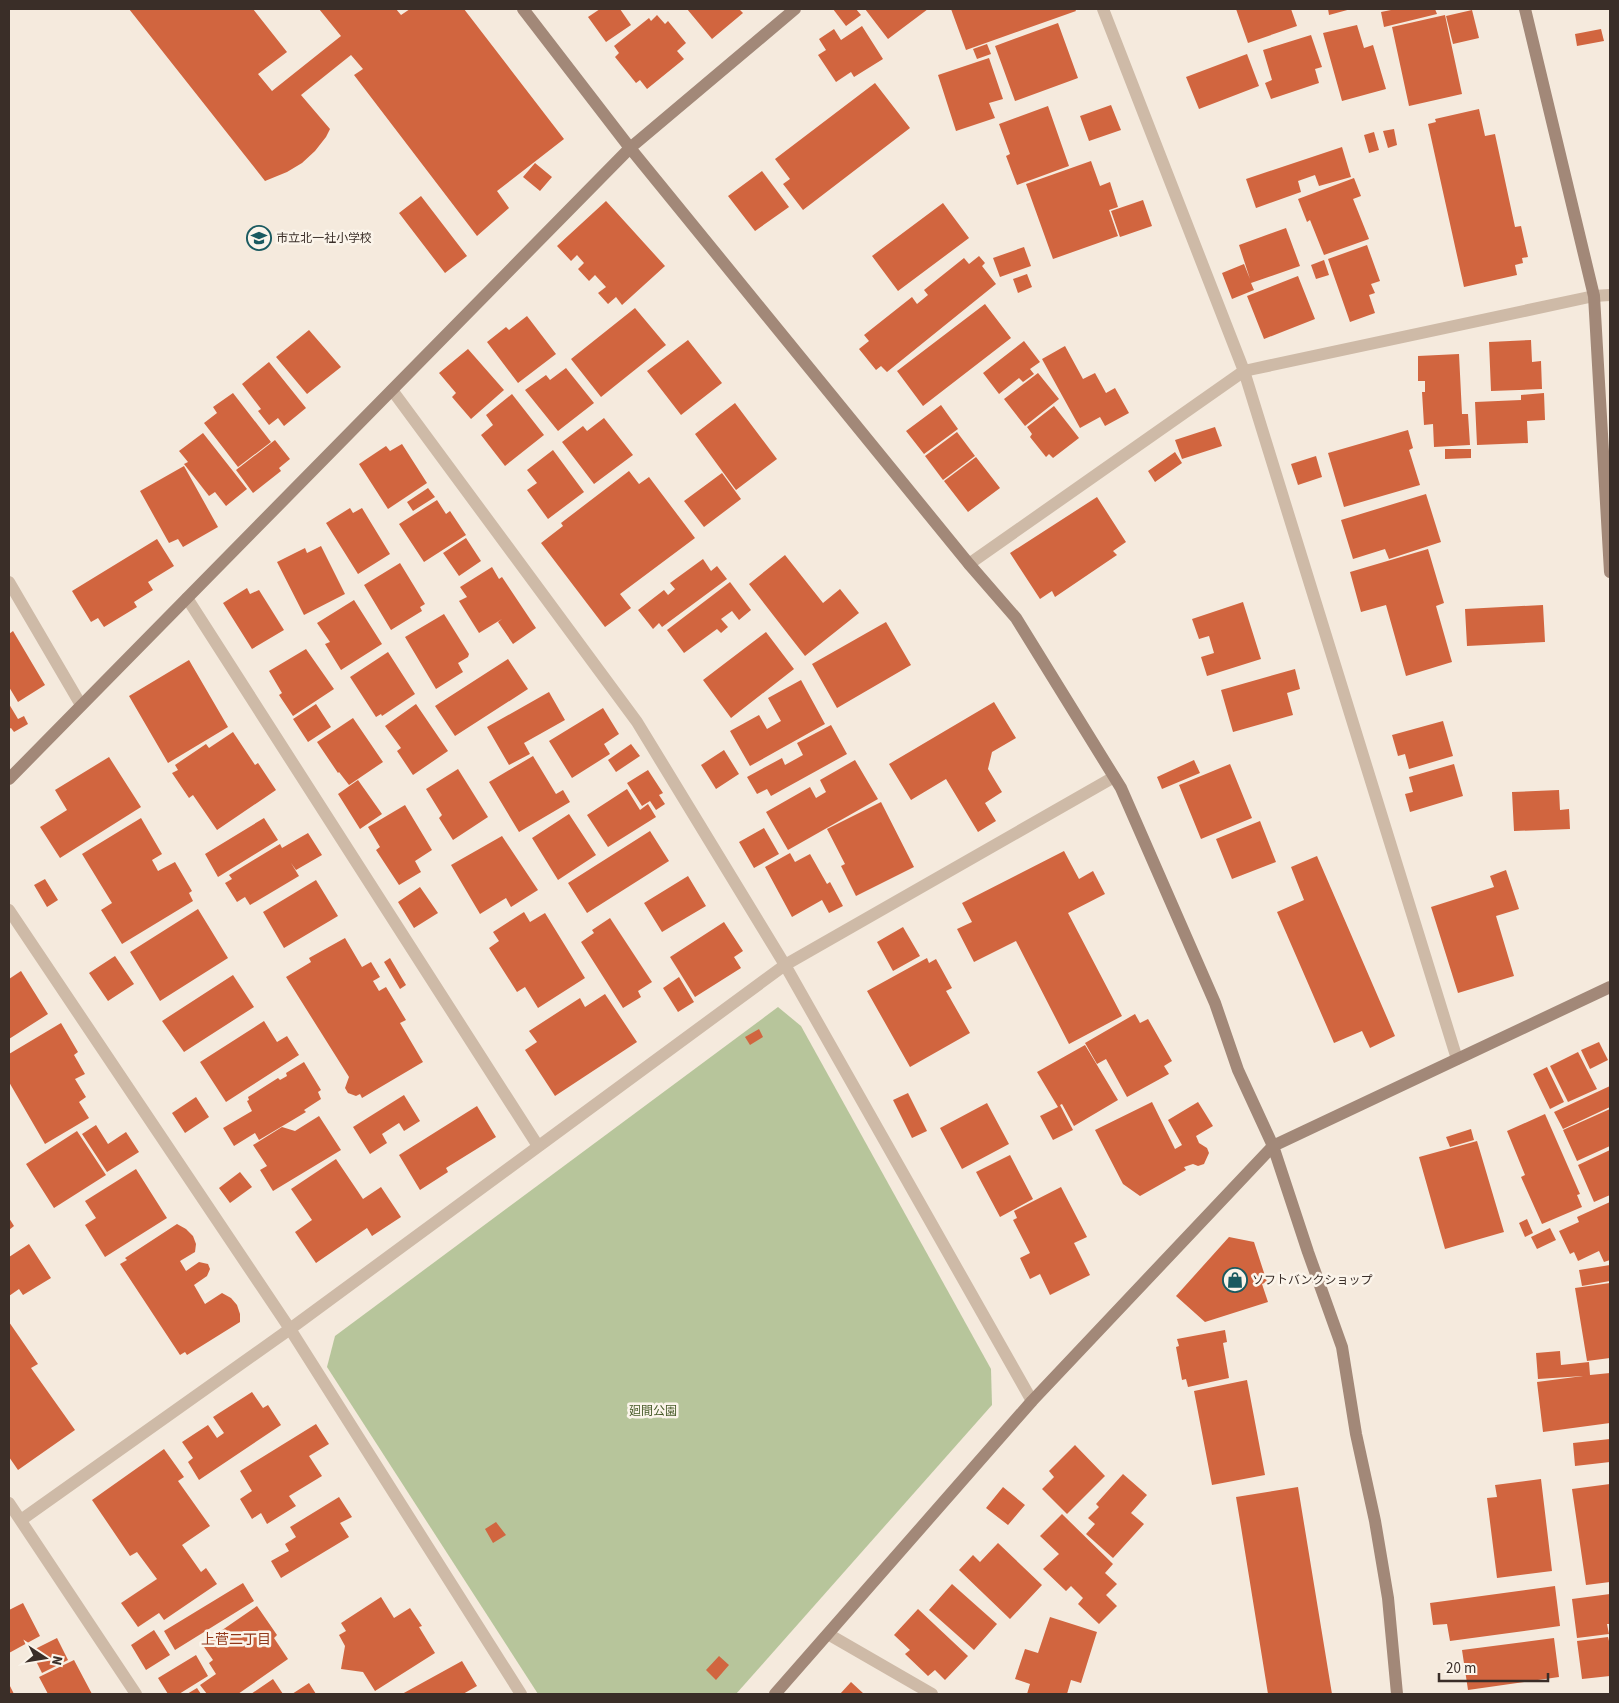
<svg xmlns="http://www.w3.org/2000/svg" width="1619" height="1703" viewBox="0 0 1619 1703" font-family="'Source Sans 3','Noto Sans JP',sans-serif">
	<rect width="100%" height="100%" fill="#f5eadd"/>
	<path fill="#b7c59b" d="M778,1007L801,1026L991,1369L992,1405L736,1694H538L327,1367L335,1336Z"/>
	<path fill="#d1653f" d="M129,9H253L287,52L258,74L272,91L341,36L319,9H396L401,15L410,9H464L564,139L497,191L509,208L477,236L354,75L363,69L351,55L301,95L330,129L326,137L315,151L302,163L287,172L265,181Z
		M600,9H620L631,25L606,42L588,17Z
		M687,9H739L743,13L712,39Z
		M833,9H856L861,15L846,26Z
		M865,9H928L888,39Z
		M951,9H1075L1076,11L966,50Z
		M1236,9H1291L1297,26L1248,43Z
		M1328,9H1351L1329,15Z
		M1396,9H1435L1437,14L1384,27L1381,12Z
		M1472,10L1479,38L1453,44L1446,16Z
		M657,15L665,24L668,21L686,43L677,51L684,59L647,89L640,80L636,83L615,57L619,53L614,46L649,18L651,21Z
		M1445,15L1462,94L1409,106L1392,27Z
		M1058,23L1078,78L1015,101L995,46Z
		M1357,25L1364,48L1373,45L1386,89L1342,101L1323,33Z
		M862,26L883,59L854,77L851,72L836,82L818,55L826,50L819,39L834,29L841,40Z
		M1601,29L1604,41L1577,46L1575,34Z
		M1311,35L1322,67L1315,69L1319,83L1271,99L1265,83L1272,80L1263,50Z
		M987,44L991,54L977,59L973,49Z
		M1247,54L1259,86L1199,109L1186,77Z
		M989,58L1003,99L989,103L995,118L956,131L938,75Z
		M875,83L910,128L803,210L783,184L790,179L775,159Z
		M1111,105L1121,130L1089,141L1080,116Z
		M1048,106L1069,166L1017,185L1006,156L1010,154L999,124Z
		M1479,109L1485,136L1495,134L1515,227L1521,226L1528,257L1522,258L1523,263L1515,265L1517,275L1464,287L1428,124L1436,122L1435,119Z
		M1394,129L1397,145L1388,148L1383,131Z
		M1374,132L1379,150L1369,153L1364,135Z
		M1342,147L1351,177L1319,186L1315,175L1298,181L1301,192L1256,208L1246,179Z
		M1091,161L1100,186L1110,182L1118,207L1109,210L1118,236L1053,259L1026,184Z
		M535,163L552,177L540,191L523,177Z
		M762,171L789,207L755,231L728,196Z
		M1354,178L1361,196L1353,199L1369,239L1324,255L1310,220L1307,222L1298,199Z
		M421,196L467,256L445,273L399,213Z
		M1143,200L1152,226L1120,237L1111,211Z
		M606,201L665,266L622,305L616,297L608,304L598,293L606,287L595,275L589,281L578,269L584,263L577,255L571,261L557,246Z
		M943,203L969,238L898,291L872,256Z
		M1286,228L1300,266L1251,283L1254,290L1232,299L1222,273L1244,264L1250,279L1239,245Z
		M1367,245L1380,281L1371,284L1375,293L1369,295L1375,313L1350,322L1328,259Z
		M1024,247L1031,266L1000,277L993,258Z
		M979,256L985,263L982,266L996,284L887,372L881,366L876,370L859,349L869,341L864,335L912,297L917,304L928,295L924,290L964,258L969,264Z
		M1324,260L1329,275L1316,279L1311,265Z
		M1027,274L1032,287L1018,293L1013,279Z
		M1298,276L1315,319L1264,339L1247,296Z
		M985,304L1011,338L923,406L897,371Z
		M635,308L666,345L601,397L571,359Z
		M527,316L556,354L518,383L487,342L506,327L509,330Z
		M309,330L341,367L307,394L276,357Z
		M688,340L722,383L681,415L647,371Z
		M1531,340L1532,362L1541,361L1542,389L1491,391L1489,342Z
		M1024,341L1040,362L1030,369L1034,374L1023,382L1019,378L999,394L983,373Z
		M1065,346L1083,379L1095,373L1106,393L1115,388L1129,413L1105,426L1100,417L1080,428L1042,359Z
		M468,349L504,390L471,419L452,397L456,393L439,373Z
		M1459,354L1462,414H1468L1470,445L1434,447L1433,424L1424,425L1422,392H1425V381H1418V356Z
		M269,362L306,408L284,426L278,418L269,425L258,411L261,409L242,384Z
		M566,368L594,403L558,431L525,390L546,375L550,380Z
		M1038,373L1059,399L1025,426L1004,399Z
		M233,393L271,442L238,467L204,423L217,413L213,407Z
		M1544,393L1545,420L1527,421L1528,443L1477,445L1475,402L1521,400V395Z
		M512,394L544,435L505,466L481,435L493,425L486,415Z
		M735,403L777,459L736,490L695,434Z
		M941,405L958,429L924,454L906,431Z
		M1054,406L1079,438L1053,458L1049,454L1046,457L1030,437L1032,434L1027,427Z
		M604,418L633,455L594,484L562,442L583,426L587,431Z
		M1215,427L1222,446L1182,459L1175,440Z
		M1408,430L1413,448L1409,450L1420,485L1344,507L1328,453Z
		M957,432L975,456L943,480L925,456Z
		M203,433L247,489L226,506L215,492L209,496L184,464L188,462L179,451Z
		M275,440L290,459L279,468L281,471L253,493L236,470Z
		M402,444L427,483L388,509L359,464L386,446L390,451Z
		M1445,449H1471V458L1445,459Z
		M553,450L584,492L548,519L527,490L537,483L527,470Z
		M1175,452L1182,463L1155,482L1148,471Z
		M1316,456L1322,477L1298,485L1291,464Z
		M976,457L1000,488L968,512L944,481Z
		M184,466L218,527L183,547L178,539L169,543L140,491Z
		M629,471L639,484L649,477L695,538L620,594L631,608L605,627L541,543L563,526L561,523Z
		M722,473L741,499L704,527L684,501Z
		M428,488L435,497L413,511L407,502Z
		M1426,494L1441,542L1389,559L1385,549L1353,559L1341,520Z
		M1097,497L1126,542L1113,551L1117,555L1055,597L1052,591L1040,599L1010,553Z
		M437,500L446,514L450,511L466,535L424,562L399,524Z
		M350,508L353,513L362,508L390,554L358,574L326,523Z
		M466,538L481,561L459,576L443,553Z
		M157,539L174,566L148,582L153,590L134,602L137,607L104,627L98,618L91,622L72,591Z
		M321,546L345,594L304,615L277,562L305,548L307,553Z
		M1428,549L1444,603L1436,606L1452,662L1406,676L1386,605L1361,612L1350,572Z
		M785,555L823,603L840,589L859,613L805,656L749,584Z
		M703,559L711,571L717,566L727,579L662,627L659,623L653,629L638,610L664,590L668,595L675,589L670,583Z
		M400,563L425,604L420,607L422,611L391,630L364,585Z
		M492,567L499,579L502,577L536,628L513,644L498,622L502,619L479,633L459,601L467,597L460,587Z
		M730,582L751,610L739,620L732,611L721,619L728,627L721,633L717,629L684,653L667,630Z
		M247,588L250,594L259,590L284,630L252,649L223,603Z
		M354,600L382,644L341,670L325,644L330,642L317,623Z
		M1243,602L1261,659L1207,676L1201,657L1214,653L1209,636L1199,639L1192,619Z
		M1543,605L1545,642L1467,646L1465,609Z
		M444,614L469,654L468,657L458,663L463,672L436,689L405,637Z
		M886,622L911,665L837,708L812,664Z
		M13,631L45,685L18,702L9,687V634Z
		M766,632L794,669L731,718L703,680Z
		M306,649L334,689L293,716L279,695L282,693L269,671Z
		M388,652L415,694L382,716L381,714L376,717L350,677Z
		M508,659L528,689L455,736L435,706Z
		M189,660L228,727L168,763L129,696Z
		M1295,669L1300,689L1287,693L1293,715L1233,732L1221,690Z
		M801,680L825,724L750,766L730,731L759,715L767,729L781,721L768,698Z
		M549,692L565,720L524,743L530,754L509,765L487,727Z
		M994,702L1016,738L992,752L988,769L1002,792L985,803L996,821L978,832L946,779L911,800L889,764Z
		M9,704L18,719L24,716L28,724L14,732L11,728L9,729Z
		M316,704L331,727L308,742L293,719Z
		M416,704L448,751L413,775L397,751L401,748L385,726Z
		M603,708L619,734L604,744L610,754L572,778L549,741Z
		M353,718L383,762L349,785L339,772L338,773L317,742Z
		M1443,721L1453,756L1409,769L1405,754L1398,756L1392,735Z
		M831,725L847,754L771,796L767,789L757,794L747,777L782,758L785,765L803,755L797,743Z
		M233,732L255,765L258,763L276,790L217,830L193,795L189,798L172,773L178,770L175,765L206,744L209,748Z
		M631,744L640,756L616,772L608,760Z
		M724,750L739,774L716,789L701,765Z
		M533,756L556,794L563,790L570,802L519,832L489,782Z
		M109,757L141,807L60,858L40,827L67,810L55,790Z
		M855,760L878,799L788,850L766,812L810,787L816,798L826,792L820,780Z
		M1194,760L1200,773L1162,789L1157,777Z
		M1230,764L1252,818L1201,839L1179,785Z
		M1454,764L1463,796L1410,812L1405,794L1413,792L1409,777Z
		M458,769L488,817L453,840L439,818L442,815L426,789Z
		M648,770L663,793L659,795L665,804L656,810L650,801L642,806L627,783Z
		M358,780L382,814L360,829L338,794Z
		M627,789L640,810L648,804L656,817L608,847L587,815Z
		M1559,790L1560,810L1569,809L1570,829L1514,831L1512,792Z
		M881,802L914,867L856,896L841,866L845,864L827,829Z
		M405,805L432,850L415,861L421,872L399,885L376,850L380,847L368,827Z
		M569,814L596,855L558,880L532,838Z
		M141,818L162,854L152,860L158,871L175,862L192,891L189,893L193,901L122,944L101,910L112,903L82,854Z
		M264,818L278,840L218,877L205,854Z
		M1260,821L1276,862L1232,879L1216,839Z
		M764,828L779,854L754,868L739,842Z
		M650,831L669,861L587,913L568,883Z
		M308,833L322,855L296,870L291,863L299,876L250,905L245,897L237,902L225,883L232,879L229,875L280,844L282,848Z
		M502,836L538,890L511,907L506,898L480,914L451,865Z
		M1064,851L1079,879L1093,871L1105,894L1068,913L1122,1016L1069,1044L1016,941L974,962L957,929L972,922L962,903Z
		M790,853L795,862L810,854L827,884L830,882L843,906L829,913L822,900L792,917L765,867Z
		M1317,856L1395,1036L1370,1048L1362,1031L1334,1043L1277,912L1304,900L1291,867Z
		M1506,870L1519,909L1496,916L1514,976L1458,993L1431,907L1494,887L1490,876Z
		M688,876L706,906L662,932L644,903Z
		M45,879L58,900L47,907L34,885Z
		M316,880L338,916L284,948L263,912Z
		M420,887L438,913L414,928L398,902Z
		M198,909L228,958L160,1001L130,952Z
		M524,912L530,922L545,913L585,978L538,1008L525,987L517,992L489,948L499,941L493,932Z
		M610,918L652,982L638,991L641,997L623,1008L581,942L594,933L592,930Z
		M724,922L743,951L734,957L741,968L695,997L670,957Z
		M903,927L920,956L893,971L877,942Z
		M345,938L362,967L371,962L380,977L373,981L379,991L386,987L406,1020L400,1023L423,1062L362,1098L360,1094L356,1096L348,1093L345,1088L349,1077L286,977L311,962L309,958Z
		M115,956L134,984L108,1001L89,973Z
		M390,958L406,985L400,989L384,962Z
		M927,958L929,963L936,959L952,988L946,991L970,1033L910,1067L867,991Z
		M21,971L48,1014L9,1039V979Z
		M233,975L254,1007L184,1052L162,1021Z
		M679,977L694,1002L678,1012L663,988Z
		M605,994L637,1042L555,1096L525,1050L537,1042L529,1031L580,998L585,1007Z
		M1135,1014L1140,1023L1148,1019L1172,1061L1164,1066L1169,1074L1127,1097L1106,1059L1097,1064L1085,1043Z
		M264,1021L277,1042L287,1036L299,1055L226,1102L200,1062Z
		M61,1023L78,1052L74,1055L85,1074L75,1079L86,1097L79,1102L89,1118L45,1144L9,1082V1054Z
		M759,1029L763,1037L750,1045L745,1037Z
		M1599,1042L1608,1060L1590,1069L1581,1050Z
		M1085,1045L1118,1100L1074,1126L1062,1104L1060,1105L1073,1130L1053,1140L1040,1116L1058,1107L1037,1072Z
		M1578,1052L1597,1089L1568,1102L1550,1066Z
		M304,1062L321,1090L318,1092L321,1099L304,1110L306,1112L259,1140L255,1133L234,1146L223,1128L252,1111L247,1101L249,1100L248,1097L278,1078L280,1080L287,1076L286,1073Z
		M1547,1067L1564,1102L1550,1109L1533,1074Z
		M1610,1086V1107L1563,1129L1554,1112Z
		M908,1093L927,1131L912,1138L893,1100Z
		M404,1095L420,1121L404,1131L399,1123L382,1134L387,1143L370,1154L353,1127Z
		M196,1097L209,1117L185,1133L172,1113Z
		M1152,1102L1175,1149L1182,1145L1168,1120L1198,1102L1213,1126L1196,1136L1199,1143L1207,1148L1209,1153L1204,1164L1198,1166L1193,1164L1184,1167L1186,1170L1140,1196L1123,1184L1095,1130Z
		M987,1103L1009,1144L962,1169L940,1128Z
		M477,1106L496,1137L446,1168L448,1172L420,1190L399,1155Z
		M1610,1109V1146L1577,1161L1563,1130Z
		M1545,1114L1580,1194L1577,1195L1582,1207L1542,1224L1521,1177L1525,1175L1507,1131Z
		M319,1116L341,1150L273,1191L260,1170L267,1166L253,1145L282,1127L295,1131Z
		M96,1125L108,1144L126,1132L139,1152L107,1172L82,1134Z
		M1471,1129L1474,1140L1450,1147L1446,1137Z
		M77,1131L106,1175L54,1208L26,1164Z
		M1477,1141L1504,1232L1445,1249L1419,1157Z
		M1610,1150V1195L1594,1202L1578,1165Z
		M1010,1155L1033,1199L1000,1217L976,1172Z
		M336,1159L363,1199L381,1187L401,1217L372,1236L367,1228L316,1263L295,1232L312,1220L291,1189Z
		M136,1169L167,1218L105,1257L85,1225L96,1218L85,1201Z
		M240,1172L252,1187L230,1203L219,1188Z
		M1061,1187L1087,1237L1074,1243L1090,1275L1050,1295L1040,1274L1030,1279L1020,1258L1030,1253L1013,1220L1017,1218L1014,1211Z
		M1610,1202V1260L1604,1262L1599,1251L1578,1261L1574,1252L1570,1254L1559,1231L1579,1222L1577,1217Z
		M9,1218L14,1226L9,1230Z
		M1527,1219L1533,1233L1525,1237L1519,1223Z
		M177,1224L186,1229L193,1236L196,1244L195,1252L180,1261L186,1271L199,1262L208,1264L210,1269L207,1276L194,1285L205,1304L222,1293L231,1298L237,1305L240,1314V1322L187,1355L185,1352L180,1355L120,1264L127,1260L125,1258Z
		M1550,1228L1556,1240L1537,1249L1531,1237Z
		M1229,1237L1254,1242L1267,1282L1262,1284L1268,1302L1205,1322L1176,1296Z
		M29,1244L51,1278L23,1295L19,1289L9,1296V1257Z
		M1610,1265V1281L1582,1286L1579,1270Z
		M1610,1283V1358L1587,1361L1575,1288Z
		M9,1322L38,1364L31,1368L75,1430L18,1470L9,1457Z
		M1225,1330L1227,1342L1223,1343L1229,1378L1188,1387L1186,1379L1182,1380L1176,1347L1179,1346L1177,1339Z
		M1560,1351L1561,1365L1589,1362L1590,1375L1610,1373V1423L1543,1432L1537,1382L1583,1376L1538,1379L1536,1353Z
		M1247,1380L1265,1475L1212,1485L1194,1391Z
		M252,1392L263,1408L268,1405L281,1425L199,1480L188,1462L193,1458L182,1442L208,1425L217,1438L224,1433L213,1417Z
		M316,1424L329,1444L309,1456L322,1476L289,1496L296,1506L267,1524L261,1513L252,1519L240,1499L252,1491L240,1471Z
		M1610,1439V1462L1575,1466L1573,1443Z
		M1075,1445L1105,1476L1067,1514L1042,1489L1054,1477L1049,1471Z
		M164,1449L184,1477L178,1481L210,1526L182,1545L201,1572L206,1568L217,1584L164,1620L159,1613L138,1627L121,1603L157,1579L137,1552L130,1556L92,1500Z
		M1123,1474L1147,1495L1131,1513L1144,1524L1113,1558L1086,1534L1095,1524L1088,1518L1099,1507L1096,1504Z
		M1541,1479L1552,1571L1497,1578L1487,1498L1497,1497L1495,1485Z
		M1610,1484V1582L1586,1585L1572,1489Z
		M1003,1487L1025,1505L1008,1525L986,1508Z
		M1298,1487L1332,1694H1268L1241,1527L1236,1497Z
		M339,1497L352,1517L340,1523L349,1537L281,1578L271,1561L289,1551L285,1544L296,1537L290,1527Z
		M1062,1514L1113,1564L1105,1573L1117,1584L1106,1595L1117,1606L1099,1624L1078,1604L1083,1598L1071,1586L1066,1591L1043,1569L1059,1554L1040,1536Z
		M496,1522L506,1535L493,1543L485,1529Z
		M998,1543L1042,1585L1010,1619L959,1570L973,1555L980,1562Z
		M243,1583L254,1601L175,1650L164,1631Z
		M952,1584L997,1624L974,1650L929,1610Z
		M1555,1586L1560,1626L1450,1641L1447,1624L1433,1625L1430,1603Z
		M1610,1594V1624H1607L1609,1634L1577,1638L1572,1599Z
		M381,1597L394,1618L410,1608L422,1626L419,1627L435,1653L375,1691L363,1672L341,1669L345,1646L339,1635L346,1631L341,1623Z
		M23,1603L40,1636L9,1653V1610Z
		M257,1606L277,1635L274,1638L288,1659L238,1694H207L200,1685L216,1674L209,1663L213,1660L202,1644Z
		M918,1609L968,1656L945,1680L935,1670L928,1676L905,1654L910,1650L894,1635Z
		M1050,1617L1097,1632L1081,1683L1071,1680L1067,1694H1027L1030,1684L1015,1679L1025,1649L1038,1653Z
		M154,1630L170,1655L146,1670L131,1645Z
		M1608,1637L1610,1645V1676L1582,1679L1577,1641Z
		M57,1638L68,1660L42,1673L31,1651Z
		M1554,1638L1559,1677L1468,1690L1462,1650Z
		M196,1655L208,1676L179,1694H168L158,1678Z
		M719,1656L729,1665L716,1680L706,1670Z
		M74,1660L92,1694H48L39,1677Z
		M462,1661L477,1686L463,1694H402Z
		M273,1679L283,1694H251Z
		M851,1682L864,1694H840Z
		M309,1683L316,1694H292Z
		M9,1684L14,1694H9Z
		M197,1688L201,1694H187Z"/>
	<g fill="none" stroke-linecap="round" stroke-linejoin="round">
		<path stroke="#cebaa7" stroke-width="12" d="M1103,9L1244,371L1457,1059
			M392,390L637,722L785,965L1032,1401
			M969,564L1244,371L1594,296L1610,295
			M9,582L81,705
			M187,598L538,1146
			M9,910L290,1329L521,1694
			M9,1503L136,1694
			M21,1520L290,1329L785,965L1114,777
			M828,1634L932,1694"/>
		<path stroke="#a28878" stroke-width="12" d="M523,9L630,148L969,564L1016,618L1121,788L1215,1003L1238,1070L1273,1146L1308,1252L1342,1347L1356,1434L1375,1521L1388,1598L1397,1694
			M1525,9L1594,296L1610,572
			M9,779L630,148L795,9
			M775,1694L1032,1401L1273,1146L1610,987"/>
	</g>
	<defs>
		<symbol id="school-ring" viewBox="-11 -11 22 22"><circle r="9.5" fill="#fbf4ea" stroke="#1a5a60" stroke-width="1.5"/><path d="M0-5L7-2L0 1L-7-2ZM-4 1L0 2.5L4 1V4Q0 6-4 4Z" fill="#1a5a60"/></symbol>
		<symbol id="shop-ring" viewBox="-11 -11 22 22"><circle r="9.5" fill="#fbf4ea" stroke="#1a5a60" stroke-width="1.5"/><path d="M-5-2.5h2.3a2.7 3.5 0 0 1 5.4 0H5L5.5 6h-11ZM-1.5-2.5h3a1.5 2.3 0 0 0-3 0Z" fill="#1a5a60"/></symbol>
	</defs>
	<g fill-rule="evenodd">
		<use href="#school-ring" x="245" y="224" width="28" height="28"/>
		<use href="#shop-ring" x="1221" y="1266" width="28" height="28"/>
	</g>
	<g text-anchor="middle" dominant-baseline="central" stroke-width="5" stroke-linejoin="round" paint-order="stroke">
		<g font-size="12" fill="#3a2e28" stroke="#fbf4ea" text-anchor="start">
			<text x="276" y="238">市立北一社小学校</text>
			<text x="1252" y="1280">ソフトバンクショップ</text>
		</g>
		<g font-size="12" fill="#485b2a" stroke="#fbf4ea">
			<text x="653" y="1411">廻間公園</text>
		</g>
		<g font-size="14" fill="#91381a" stroke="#fbf4ea">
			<text x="236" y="1640">上菅二丁目</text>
		</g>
	</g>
	<rect width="1619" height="1703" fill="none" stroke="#3a2e28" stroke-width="20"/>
	<g transform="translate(45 1658) rotate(102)" stroke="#fbf4ea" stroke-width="4" paint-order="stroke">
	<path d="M0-4L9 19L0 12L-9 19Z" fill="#3a2e28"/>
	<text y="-8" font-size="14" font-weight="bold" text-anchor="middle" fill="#3a2e28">N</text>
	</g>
	<path d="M1439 1673v8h109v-8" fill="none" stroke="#3a2e28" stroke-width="2.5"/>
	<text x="1446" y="1673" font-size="15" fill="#3a2e28" stroke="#fbf4ea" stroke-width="4" paint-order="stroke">20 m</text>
</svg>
